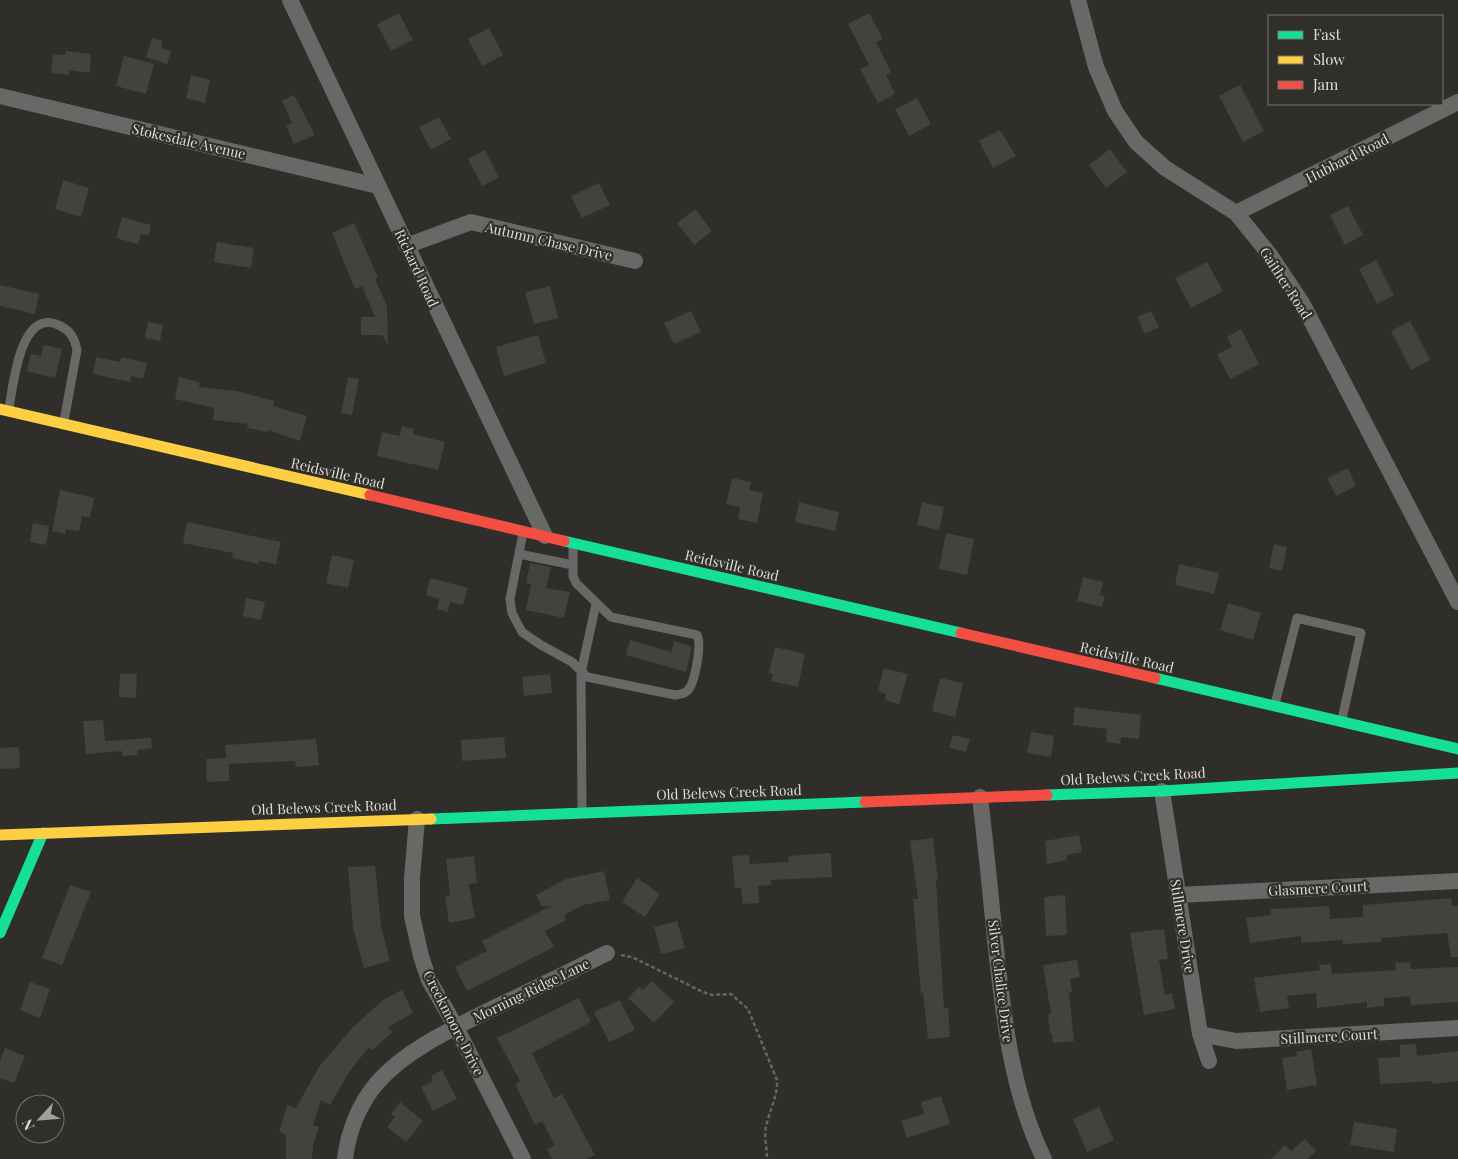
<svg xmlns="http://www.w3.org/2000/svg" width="1458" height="1159" viewBox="0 0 1458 1159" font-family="'Playfair Display',serif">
	<rect width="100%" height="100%" fill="#2f2e2b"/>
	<path fill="#43423f" d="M399,13L413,40L391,51L377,24Z
		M869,13L883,39L876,42L891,72L886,75L895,94L878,103L860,69L869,65L848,24Z
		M489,28L503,55L482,66L468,39Z
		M152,38L163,41L161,48L171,51L167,64L146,57Z
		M66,51L91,54L90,73L69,70V75L51,73L53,54L65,55Z
		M124,56L154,64L146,94L116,86Z
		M191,75L210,80L205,103L186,98Z
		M1240,85L1264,131L1243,142L1219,96Z
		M294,95L315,135L294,144L286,125L292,123L282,101Z
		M917,98L931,124L909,136L895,109Z
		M439,117L451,139L431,150L419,127Z
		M1000,130L1016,156L993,168L979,141Z
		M1110,149L1127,172L1106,188L1089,165Z
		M485,150L499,177L482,186L468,159Z
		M63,180L89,188L81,217L55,209Z
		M599,183L610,205L582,218L571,196Z
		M1348,206L1363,235L1345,245L1330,215Z
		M695,209L712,231L694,245L677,223Z
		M122,217L151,225L148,236L141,234L138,244L116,238Z
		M354,223L378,278L375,279L387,306L388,345L382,335H361V317H375L362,286L355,289L332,233Z
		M217,242L254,248L251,268L214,262Z
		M1376,260L1394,295L1377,304L1359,269Z
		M1207,262L1223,291L1191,308L1175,278Z
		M0,285L39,294L35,314L0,306Z
		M550,286L558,318L534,324L525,292Z
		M691,311L701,332L674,344L664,323Z
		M1151,311L1159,327L1145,334L1137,317Z
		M1410,321L1430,360L1411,370L1391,331Z
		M148,322L163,325L160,341L145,338Z
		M1241,329L1259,364L1230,379L1217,354L1232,347L1227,337Z
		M538,335L546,363L504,376L496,347Z
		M44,345L62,349L55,378L27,371L31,354L41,356Z
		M96,357L120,362L122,357L147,363L143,379L131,376L130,382L93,374Z
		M179,377L200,382L199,387L237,391L274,401L273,406L307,416L300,441L268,430L267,432L247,428L248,424L213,420L214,408L175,399Z
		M348,377L359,379L352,415L341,413Z
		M402,426L414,429L413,434L445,442L438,470L377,456L382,432L400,436Z
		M1348,468L1356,486L1336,496L1327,478Z
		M732,478L751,482L749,490L763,493L757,523L738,519L740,507L726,504Z
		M60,490L94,498L90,518L82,516L79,531L66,529L65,534L52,531Z
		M799,502L839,512L835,531L795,522Z
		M922,502L944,507L939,530L917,525Z
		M187,522L281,542L276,564L259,561L258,564L232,558L233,553L183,543Z
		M33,523L49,526L46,545L30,542Z
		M946,533L974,539L967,575L939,569Z
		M1274,544L1287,547L1282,571L1269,568Z
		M332,555L354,560L348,588L326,583Z
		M530,563L551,567L546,588L570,592L564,618L526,610L531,584L526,583Z
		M1179,564L1219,573L1214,594L1175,585Z
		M1083,577L1103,582L1100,595L1105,596L1102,607L1077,601Z
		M430,578L468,588L463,605L450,602L448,612L437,609L439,599L426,595Z
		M246,598L265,602L261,620L243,616Z
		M1228,603L1261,613L1253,640L1220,630Z
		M630,640L671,652L674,641L692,647L686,672L626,655Z
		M775,647L805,654L798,687L771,681L773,674L769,673Z
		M884,668L908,674L899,704L885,700L886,694L878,691Z
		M120,674H137L136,698L119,697Z
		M550,674L552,693L524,696L522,677Z
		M940,678L963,683L955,717L932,711Z
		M1075,707L1141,715L1139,739L1121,737L1120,744L1106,742L1107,729L1073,725Z
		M103,720L105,741L151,738L152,748L137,750L138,755L122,756V751L86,754L83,721Z
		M1031,732L1054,736L1051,757L1027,753Z
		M953,735L970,739L966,752L949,748Z
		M504,737L506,758L462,761L461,740Z
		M316,739L319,765L296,767L295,761L229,764V781L207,782L206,759L226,758L225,745Z
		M19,747L20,768L0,769V748Z
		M1079,835L1082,852L1066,855L1067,860L1047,864L1045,841Z
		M933,838L938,880H936L944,1008H948L950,1037L928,1039L923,993H921L913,899H918L910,841Z
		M831,853L832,877L771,880V885L758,886L759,903L743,904L741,888H735L732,856L749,855L750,864L789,862L788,856Z
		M474,856L477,883L469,884L475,918L449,923L445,896L450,895L446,859Z
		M375,866L381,926L390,961L364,968L353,928L348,867Z
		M604,871L610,900L583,905L564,915L566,920L545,931L554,947L467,991L455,967L487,951L482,941L551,906L542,907L536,895L566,879Z
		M637,878L660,894L645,917L622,902Z
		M70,885L91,892L62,965L42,958Z
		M1065,895L1067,935L1046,936L1044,897Z
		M1451,898L1452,906H1458V957H1451L1447,933L1381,938V942L1343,944V940L1301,943V936L1250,943L1246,918L1271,915L1270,909L1329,906L1330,919L1363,917V905Z
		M677,921L685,948L661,954L654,927Z
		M1164,929L1168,959L1159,960L1165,995L1172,993L1175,1009L1144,1015L1130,933Z
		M1077,960L1080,977L1070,979L1072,992L1069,993L1074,1041L1053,1043L1052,1034H1050L1048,1015L1051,1014L1043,965Z
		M1410,962L1411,969L1458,967V1002L1411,1005L1410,996L1384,998V1006L1367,1008V1002L1317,1008L1316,993L1287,996L1289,1008L1260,1012L1254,978L1320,970L1319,965L1331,964L1332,974L1396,970L1395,963Z
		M652,981L674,1002L654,1023L628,998L639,987L643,990Z
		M30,982L50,989L40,1018L20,1010Z
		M402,990L413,1013L388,1027L393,1032L372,1050L369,1047L349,1072L330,1105L321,1100L313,1125L319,1127L313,1146L312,1159H286V1135L279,1132L287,1105L296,1108L319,1067L352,1028L383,1000Z
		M579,998L591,1022L532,1053L554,1098L562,1094L595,1155L586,1159H552L547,1149L555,1145L542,1121L535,1125L515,1084L520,1081L497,1038Z
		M620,1000L635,1030L609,1042L594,1012Z
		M1416,1044L1417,1056L1458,1051V1081L1433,1084L1432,1081L1380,1084L1378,1058L1400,1057V1045Z
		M5,1048L25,1056L14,1083L0,1078V1061Z
		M1311,1049L1317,1085L1287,1090L1282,1058L1297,1056L1296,1052Z
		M442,1070L457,1099L433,1111L421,1087L433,1081L431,1076Z
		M941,1096L950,1124L907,1138L901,1121L924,1114L921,1102Z
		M400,1102L423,1121L406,1142L387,1127L395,1117L391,1114Z
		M1099,1107L1114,1140L1087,1152L1073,1119Z
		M1354,1122L1397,1129L1394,1152L1350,1145Z
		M1305,1139L1316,1151L1307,1159H1271L1285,1145L1291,1151Z"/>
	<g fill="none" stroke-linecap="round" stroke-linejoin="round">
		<path stroke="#666563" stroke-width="2.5" stroke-dasharray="4 2.5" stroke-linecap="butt" d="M621,955L632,957L703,992L712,995L731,994L748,1009L777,1080C778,1096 769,1111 766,1127C764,1137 767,1149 767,1159"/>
		<path stroke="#686866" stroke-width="9" d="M9,408C13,386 20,311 56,324C69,329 74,336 77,350L64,421
			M523,533L510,599L512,613L522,632L541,645L572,662L587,677L675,695C680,694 686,694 689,689C695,681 702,644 697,635L611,617L576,583L573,576V546
			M519,554L573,565
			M1275,704L1297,618L1361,633L1342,719
			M582,812L581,673L596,604"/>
		<path stroke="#686866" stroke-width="16" d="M290,0L545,536
			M1078,0L1096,67L1115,111L1136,142L1165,168L1236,213L1270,255L1302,303L1458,602
			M0,96L378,186
			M1236,213L1458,102
			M406,246L471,222L635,261
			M1162,791L1200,1034L1209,1061
			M980,797C986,848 991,898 996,949C1004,1021 1012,1093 1044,1159
			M417,819L412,878V916L421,956L429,980L456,1027L523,1159
			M1178,895L1458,881
			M1200,1034L1236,1041L1458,1028
			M345,1159C348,1132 359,1104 377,1083C406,1049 458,1026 498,1006C534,989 571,971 607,953"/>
		<path stroke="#16e098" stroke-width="11" d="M564,541L961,633
			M1155,678L1458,749
			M1047,795L1162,791L1458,773
			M431,819L865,802
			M0,933L43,833"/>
		<path stroke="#ffcf43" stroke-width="11" d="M0,409L370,495
			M0,835L431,819"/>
		<path stroke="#f24e42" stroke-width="11" d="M370,495L564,541
			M961,633L1155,678
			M865,802L1047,795"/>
	</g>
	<g text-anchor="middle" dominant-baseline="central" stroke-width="4.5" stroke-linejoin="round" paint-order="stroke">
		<g font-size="14" fill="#deddd9" stroke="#312f29">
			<text transform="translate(189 141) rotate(13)">Stokesdale Avenue</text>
			<text transform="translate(1347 158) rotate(-27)">Hubbard Road</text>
			<text transform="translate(549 241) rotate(13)">Autumn Chase Drive</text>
			<text transform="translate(417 268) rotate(65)">Rickard Road</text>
			<text transform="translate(1286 283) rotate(57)">Gaither Road</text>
			<text transform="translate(338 473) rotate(13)">Reidsville Road</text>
			<text transform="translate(732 565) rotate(13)">Reidsville Road</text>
			<text transform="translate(1127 657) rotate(13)">Reidsville Road</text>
			<text transform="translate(1133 776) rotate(-3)">Old Belews Creek Road</text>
			<text transform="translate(729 792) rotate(-2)">Old Belews Creek Road</text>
			<text transform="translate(324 807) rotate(-2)">Old Belews Creek Road</text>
			<text transform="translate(1318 888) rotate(-3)">Glasmere Court</text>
			<text transform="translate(1183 926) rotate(81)">Stillmere Drive</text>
			<text transform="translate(1001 981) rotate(83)">Silver Chalice Drive</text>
			<text transform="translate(531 990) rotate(-26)">Morning Ridge Lane</text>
			<text transform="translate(454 1023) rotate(63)">Creekmoore Drive</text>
			<text transform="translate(1329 1036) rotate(-3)">Stillmere Court</text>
		</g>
	</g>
	<rect x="1268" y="15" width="175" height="90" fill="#312f29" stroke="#76756f"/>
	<rect x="1278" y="31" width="25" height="8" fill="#16e098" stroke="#76756f"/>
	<text x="1313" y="40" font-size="15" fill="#deddd9">Fast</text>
	<rect x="1278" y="56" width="25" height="8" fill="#ffcf43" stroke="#76756f"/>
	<text x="1313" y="65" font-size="15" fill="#deddd9">Slow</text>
	<rect x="1278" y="81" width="25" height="8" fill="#f24e42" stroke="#76756f"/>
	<text x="1313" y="90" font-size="15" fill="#deddd9">Jam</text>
	<g transform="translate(40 1119) rotate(244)"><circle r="24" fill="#312f29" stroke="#76756f"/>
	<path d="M0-4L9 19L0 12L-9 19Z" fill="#a1a09c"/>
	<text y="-8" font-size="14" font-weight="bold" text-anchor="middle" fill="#deddd9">N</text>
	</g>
</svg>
